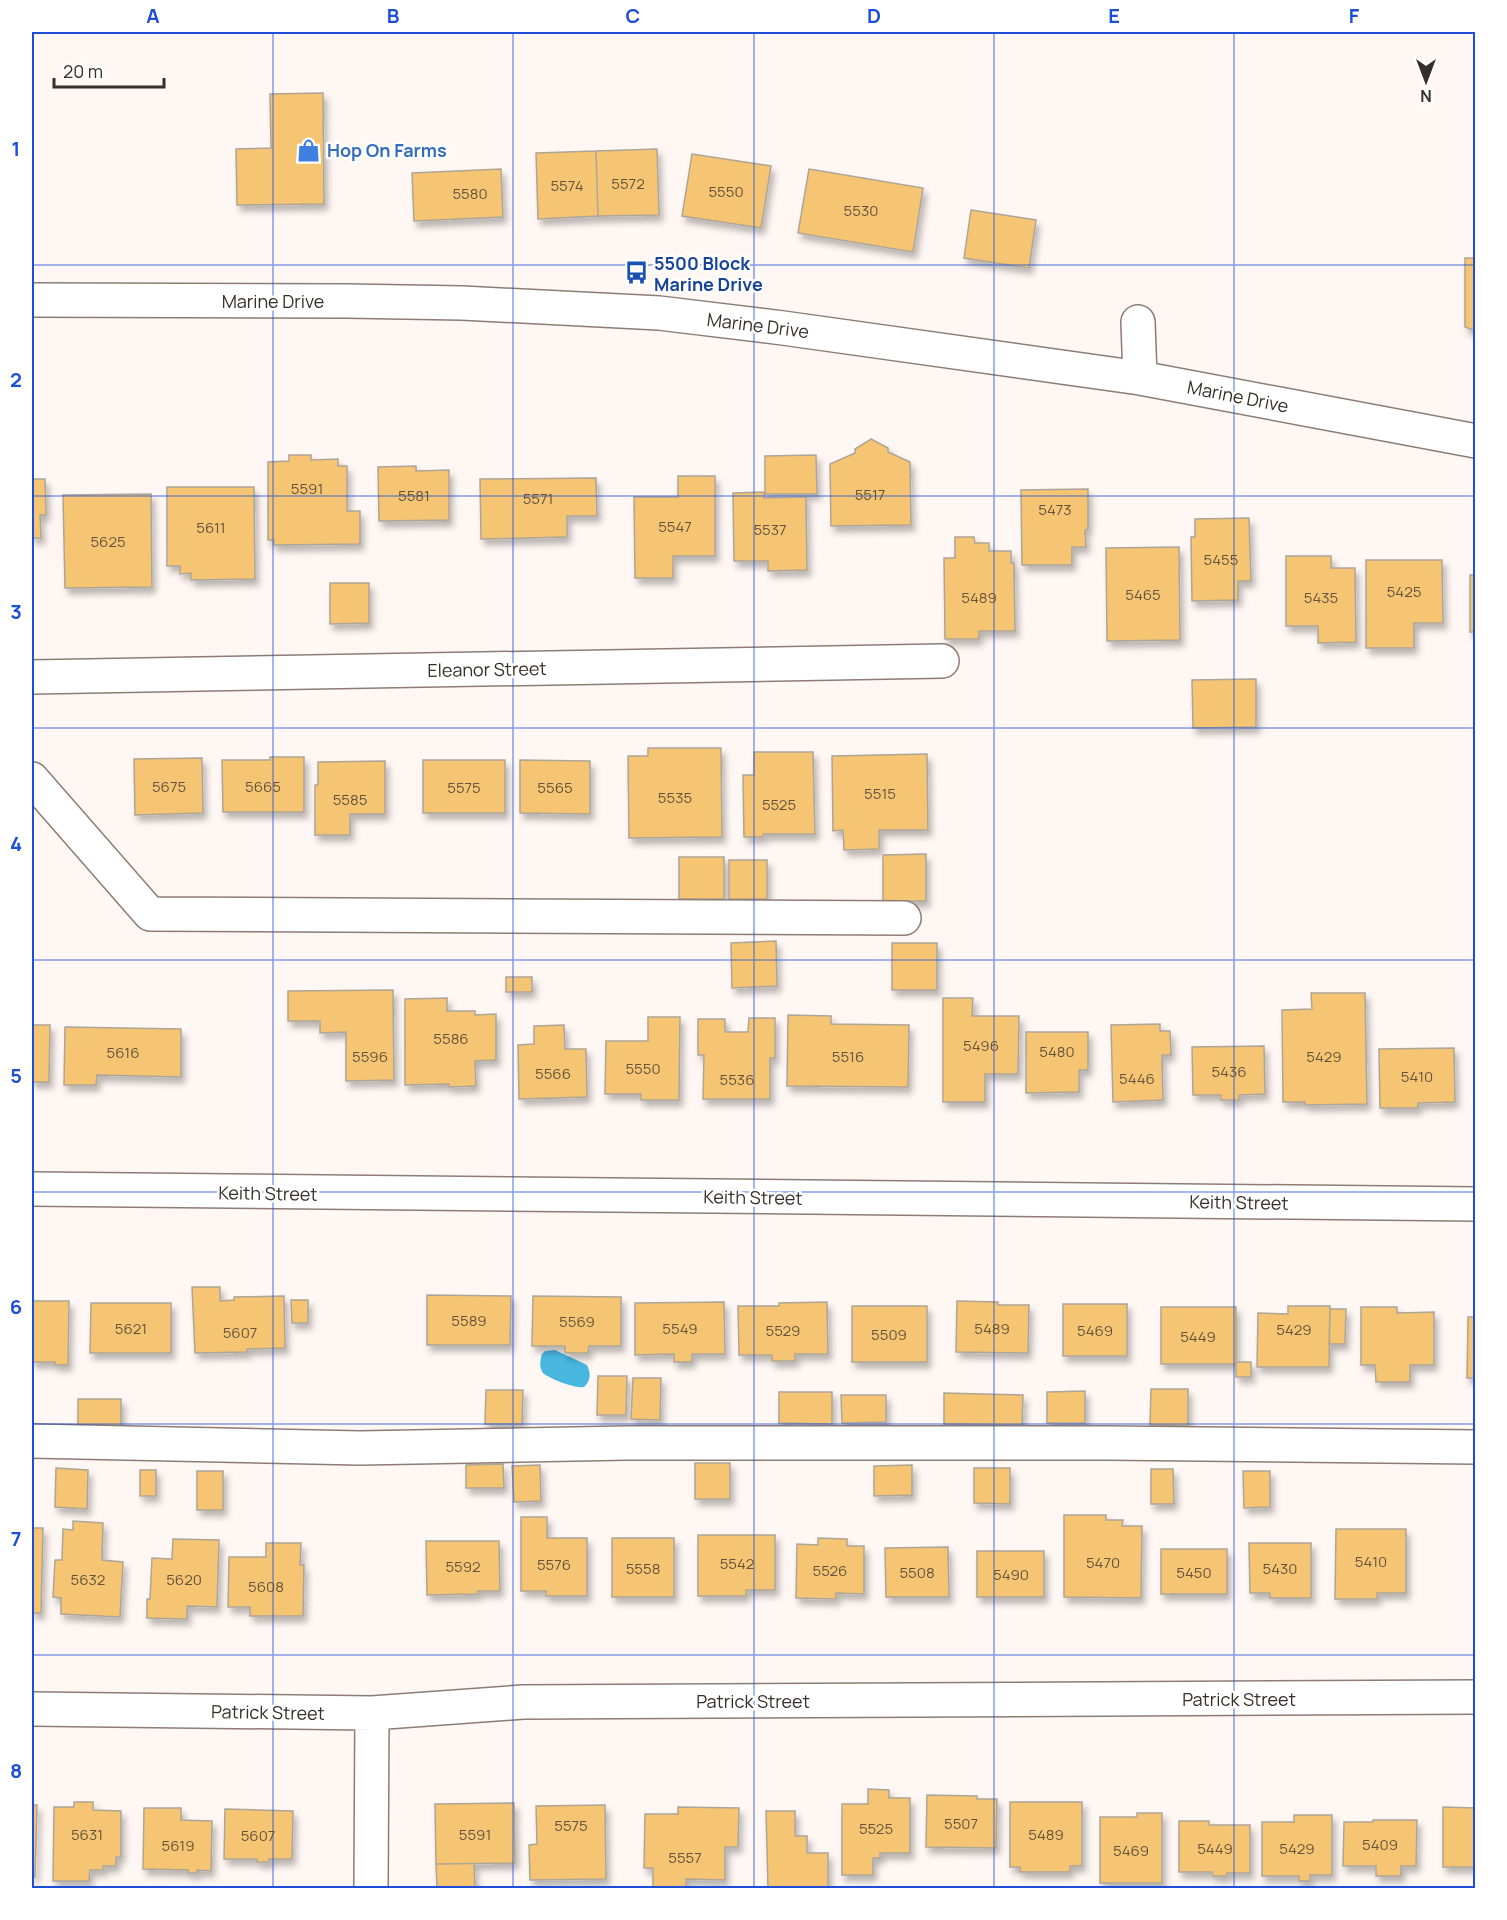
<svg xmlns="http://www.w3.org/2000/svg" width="1507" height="1920" viewBox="0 0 1507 1920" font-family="Manrope,sans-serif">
	<defs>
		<filter id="shadow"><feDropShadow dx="3.5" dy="6" stdDeviation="3" flood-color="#0004"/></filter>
	</defs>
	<rect width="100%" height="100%" fill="#fff7f3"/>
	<path fill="#48b7df" d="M555,1350L587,1365C591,1374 591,1380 584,1387C576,1389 550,1379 543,1373C539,1368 540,1360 542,1354L545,1351Z"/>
	<path fill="#f5c573" stroke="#afa596" stroke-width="1.5" filter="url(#shadow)" d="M323,93L324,204L237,205L236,149L271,148L270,94Z
		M657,149L659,215L598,216L596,151Z
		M596,151L598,216L538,219L536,153Z
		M692,154L771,166L761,228L682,216Z
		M501,169L503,217L414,221L412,173Z
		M809,169L923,188L913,252L798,233Z
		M971,210L1036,220L1029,268L964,258Z
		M1465,258H1476V331L1465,327Z
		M871,439L888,448V452L910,462L911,525L831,526L830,464L855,453V449Z
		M289,455H311V460L338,459V466H347V511H360V544L274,545V540H268V462L289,461Z
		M816,455L817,494H765V456Z
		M416,466V471L449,470V520L379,521L378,467Z
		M678,476H715V556H673V578H635L634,497H678Z
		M596,478L597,516H567V537L481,539L480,479Z
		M32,479H45L46,515H40L41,538H32Z
		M167,487H254L255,579L191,580V573L180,574V566H167Z
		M1088,489V529L1085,530L1086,547H1072V565H1022L1021,490Z
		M764,492V498L806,497L807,570L768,571V561H734L733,493Z
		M151,494L152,587L65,588L63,495Z
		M1249,518L1251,581H1238V600L1192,601L1191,537H1195V519Z
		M955,537H974L975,543H989V551H1011V563H1014L1015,631H979V639H945L944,558H955Z
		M1179,547L1180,640L1107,641L1106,548Z
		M1286,556H1331V568H1355L1356,642L1318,643V626H1286Z
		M1366,560H1442L1443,623H1414V648H1366Z
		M1470,575H1476V632H1470Z
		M330,583H369V623L330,624Z
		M1256,679V727L1193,728L1192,680Z
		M648,748H721L722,837L629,838L628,756H648Z
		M754,752H813L815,834H763V837H744L743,775H754Z
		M927,754L928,830H879V849L844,850L843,830L833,831L832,756Z
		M270,757H304V812H223L222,760H270Z
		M202,758L203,813L135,815L134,759Z
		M423,760H505V813H423Z
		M520,760L590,761V814L520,813Z
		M385,761V814H350V835H315V785H318V762Z
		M926,854V901H883V855Z
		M679,857H724V899H679Z
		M729,860H767V899H729Z
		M776,941L777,986L732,988L731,943Z
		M892,943H937V990H892Z
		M506,977H532V992H506Z
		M393,990L394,1080L346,1081V1032L320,1033V1021H288V991Z
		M1311,993H1365L1367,1104L1305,1105V1102H1283L1282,1010L1312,1009Z
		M447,998V1011H475V1015L496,1014V1060L475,1061L476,1086L449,1087V1084L405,1085V999Z
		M943,998H973L972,1016H1019L1018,1074H985V1102H943Z
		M788,1015L831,1016V1024L909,1025L908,1087L787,1086Z
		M648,1017H680L679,1100H641V1094H605L606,1041H648Z
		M749,1018H775V1058H770V1099H703L704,1055H698V1019H725V1032H748Z
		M1160,1024V1031H1170L1171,1055H1162L1163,1100L1113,1102L1111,1025Z
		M32,1025H50L49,1082H32Z
		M564,1025L565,1049H586L587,1097L519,1099L518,1045L534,1044V1026Z
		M65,1027L181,1029V1077L97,1075L96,1085H64Z
		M1026,1032H1088V1070H1079V1092L1026,1093Z
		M1264,1046L1265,1094L1239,1095V1100H1221V1095H1193L1192,1047Z
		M1454,1048L1455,1102L1418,1103V1108H1380L1379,1049Z
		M192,1287H220V1301L234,1300V1297L284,1296L285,1348L247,1349V1352L195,1353Z
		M427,1295L511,1296L510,1345H427Z
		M533,1296L621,1297V1346H589L588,1353H565V1346H532Z
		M291,1300H308V1323H292Z
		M32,1301H69L68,1365H55V1362H32Z
		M957,1301L998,1302V1305H1029L1028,1353L956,1352Z
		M724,1302L725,1354H692V1362H674V1354L635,1355V1303Z
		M827,1302L828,1354H795V1361H772V1355H739L738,1306H779V1303Z
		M91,1303H171V1353H90Z
		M1063,1304H1127V1356H1063Z
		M852,1306H927V1362H852Z
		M1288,1306H1330L1329,1367H1257L1258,1313L1288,1314Z
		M1161,1307H1236V1364H1161Z
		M1361,1307H1397V1313L1434,1312V1365H1410V1382H1376L1375,1365H1361Z
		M1330,1309H1346L1345,1344H1329Z
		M1468,1317H1476V1378H1467Z
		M1236,1362H1251V1377H1236Z
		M598,1376H627L626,1415H597Z
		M633,1378H661L660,1420L631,1419Z
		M1151,1389H1188V1426L1150,1425Z
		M486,1390H523L522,1424H485Z
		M1085,1391V1423H1047V1392Z
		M779,1392H832V1424L779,1423Z
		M944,1393L1023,1395L1022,1425L944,1424Z
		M841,1395H886V1422L842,1423Z
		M78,1399H121V1429H78Z
		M695,1463H730V1499H695Z
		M503,1464L504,1488H466V1465Z
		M540,1465L541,1501L514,1502L512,1466Z
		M912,1465V1495L874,1496V1466Z
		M56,1468L88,1470L87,1509L55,1507Z
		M974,1468H1010V1504L974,1503Z
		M1151,1469H1173L1174,1504H1151Z
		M140,1470H156V1496H140Z
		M197,1471H223V1510H197Z
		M1243,1471H1270V1507L1244,1508Z
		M1064,1515H1106V1520H1123L1122,1526H1142L1141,1598L1064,1597Z
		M521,1517H547V1538H587V1596H546V1591H521Z
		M73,1521L103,1523L102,1560L123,1562L120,1617L61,1614V1598L53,1597L55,1560H62L63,1529L73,1530Z
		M32,1528H43L41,1613H32Z
		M1336,1529H1406V1593H1377V1599H1335Z
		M698,1535H775V1590H746V1596H698Z
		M612,1538H674V1597H612Z
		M818,1538L847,1539V1546H864V1594L836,1593V1599L796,1598L797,1544L818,1545Z
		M173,1539L219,1540L217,1607L187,1606V1619L147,1618V1599H150L152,1558L172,1559Z
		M426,1541H499L500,1591H478V1594L427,1595Z
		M266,1543H301L300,1565H304L303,1616H250V1607H228L229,1557H266Z
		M1249,1543H1311V1598H1270V1593H1250Z
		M948,1547L949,1597H886L885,1548Z
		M1161,1549H1227V1594H1161Z
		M977,1551H1044V1597H977Z
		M868,1789L889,1790V1798H910V1853H880V1858H873V1875H842V1804H868Z
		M927,1795L977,1796V1799H997L996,1848L926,1847Z
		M74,1802H93V1810L121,1811V1857H116V1866H103V1870H90L89,1881H53L54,1807H74Z
		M1010,1802H1082V1866H1070V1872H1020V1867H1010Z
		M514,1803L515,1863L436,1864L435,1804Z
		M32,1805H37L35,1877H32Z
		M605,1805L606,1879L530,1880L529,1845L537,1844L536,1806Z
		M678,1807L739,1808L738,1847H725V1880L686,1879V1888H653V1868H644L645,1814H678Z
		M1443,1807L1476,1808V1867H1443Z
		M144,1808H181V1820L212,1821L211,1871L197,1870V1873H188V1870L143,1869Z
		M225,1809L293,1811L292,1859H269V1862H257V1859H224Z
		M766,1811H795V1836H807V1853H828V1888H768Z
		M1137,1813H1162V1883H1100V1817H1137Z
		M1294,1815H1332V1875H1310V1881H1299V1876H1262V1822H1294Z
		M1373,1820H1417L1416,1866H1401V1876H1376V1866H1343L1344,1822H1373Z
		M1179,1821H1209V1825H1250V1873H1227V1876H1213L1212,1872H1179Z
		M436,1864H474L475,1888H437Z"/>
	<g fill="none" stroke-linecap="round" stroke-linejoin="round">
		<defs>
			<path id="minor" d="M32,300L347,301L462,303L659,313L783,328L1140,378L1476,441
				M1138,322L1140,378
				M32,677L942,661
				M32,779L150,914L904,918
				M32,1189L1476,1204
				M32,1441L360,1448L626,1443H1107L1476,1447
				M32,1709L372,1713L523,1702L1476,1697
				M371,1888L372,1713"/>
		</defs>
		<use href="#minor" stroke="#8d7c74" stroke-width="36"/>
		<use href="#minor" stroke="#fff" stroke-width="33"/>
	</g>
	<path fill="none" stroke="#1d4ed8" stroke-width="1.5" stroke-opacity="0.55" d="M273,32V1888M513,32V1888M754,32V1888M994,32V1888M1234,32V1888M32,265H1476M32,496H1476M32,728H1476M32,960H1476M32,1192H1476M32,1424H1476M32,1655H1476"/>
	<defs>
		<symbol id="shop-bare" viewBox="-9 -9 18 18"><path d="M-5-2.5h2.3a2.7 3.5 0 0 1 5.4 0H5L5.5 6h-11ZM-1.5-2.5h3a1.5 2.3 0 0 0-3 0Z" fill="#3f7fe0" stroke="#fff" stroke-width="2.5" paint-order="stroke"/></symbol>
		<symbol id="bus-bare" viewBox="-9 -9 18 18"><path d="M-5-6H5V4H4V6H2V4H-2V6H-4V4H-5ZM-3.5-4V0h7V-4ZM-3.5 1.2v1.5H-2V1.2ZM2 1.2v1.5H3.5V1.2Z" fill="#1a4fb4" stroke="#fff" stroke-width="2.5" paint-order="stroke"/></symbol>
	</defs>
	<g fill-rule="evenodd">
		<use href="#shop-bare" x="292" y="134" width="33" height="33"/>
		<use href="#bus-bare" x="620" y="256" width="33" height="33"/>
	</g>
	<g text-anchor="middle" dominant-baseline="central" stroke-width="5" stroke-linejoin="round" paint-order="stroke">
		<g font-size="15" fill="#65543c">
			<text x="628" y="183">5572</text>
			<text x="567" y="185">5574</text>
			<text x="726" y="191">5550</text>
			<text x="470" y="193">5580</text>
			<text x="861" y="210">5530</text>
			<text x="307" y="488">5591</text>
			<text x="870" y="494">5517</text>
			<text x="414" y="495">5581</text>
			<text x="538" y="498">5571</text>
			<text x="1055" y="509">5473</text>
			<text x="675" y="526">5547</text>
			<text x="211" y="527">5611</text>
			<text x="770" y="529">5537</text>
			<text x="108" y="541">5625</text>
			<text x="1221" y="559">5455</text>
			<text x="1404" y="591">5425</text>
			<text x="1143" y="594">5465</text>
			<text x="979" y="597">5489</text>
			<text x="1321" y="597">5435</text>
			<text x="169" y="786">5675</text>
			<text x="263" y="786">5665</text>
			<text x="464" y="787">5575</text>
			<text x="555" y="787">5565</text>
			<text x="880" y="793">5515</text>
			<text x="675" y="797">5535</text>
			<text x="350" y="799">5585</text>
			<text x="779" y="804">5525</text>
			<text x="451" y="1038">5586</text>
			<text x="981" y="1045">5496</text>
			<text x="1057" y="1051">5480</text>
			<text x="123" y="1052">5616</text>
			<text x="370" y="1056">5596</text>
			<text x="848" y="1056">5516</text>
			<text x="1324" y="1056">5429</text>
			<text x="643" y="1068">5550</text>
			<text x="1229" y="1071">5436</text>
			<text x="553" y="1073">5566</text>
			<text x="1417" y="1076">5410</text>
			<text x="1137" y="1078">5446</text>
			<text x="737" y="1079">5536</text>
			<text x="469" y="1320">5589</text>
			<text x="577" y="1321">5569</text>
			<text x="131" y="1328">5621</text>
			<text x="680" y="1328">5549</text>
			<text x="992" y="1328">5489</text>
			<text x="1294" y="1329">5429</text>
			<text x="783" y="1330">5529</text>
			<text x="1095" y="1330">5469</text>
			<text x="240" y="1332">5607</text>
			<text x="889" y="1334">5509</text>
			<text x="1198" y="1336">5449</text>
			<text x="1371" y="1561">5410</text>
			<text x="1103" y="1562">5470</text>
			<text x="737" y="1563">5542</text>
			<text x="554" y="1564">5576</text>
			<text x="463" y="1566">5592</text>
			<text x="643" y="1568">5558</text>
			<text x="1280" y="1568">5430</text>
			<text x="830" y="1570">5526</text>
			<text x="917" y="1572">5508</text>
			<text x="1194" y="1572">5450</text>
			<text x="1011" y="1574">5490</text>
			<text x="88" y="1579">5632</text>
			<text x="184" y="1579">5620</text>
			<text x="266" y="1586">5608</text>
			<text x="961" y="1823">5507</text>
			<text x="571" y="1825">5575</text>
			<text x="876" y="1828">5525</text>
			<text x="87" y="1834">5631</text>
			<text x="475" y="1834">5591</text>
			<text x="1046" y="1834">5489</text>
			<text x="258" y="1835">5607</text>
			<text x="1380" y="1844">5409</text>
			<text x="178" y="1845">5619</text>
			<text x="1215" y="1848">5449</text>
			<text x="1297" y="1848">5429</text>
			<text x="1131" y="1850">5469</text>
			<text x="685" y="1857">5557</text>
		</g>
		<g font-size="18" font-weight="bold" fill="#366cbe" stroke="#fff" text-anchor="start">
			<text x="327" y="150">Hop On Farms</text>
		</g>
		<g font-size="18" font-weight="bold" fill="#164399" stroke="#fff" text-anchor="start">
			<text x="654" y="263">5500 Block<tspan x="654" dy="21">Marine Drive</tspan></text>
		</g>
		<g font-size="18" fill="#352e2a" stroke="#fff">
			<text x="273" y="301">Marine Drive</text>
			<text transform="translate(758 325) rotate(7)">Marine Drive</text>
			<text transform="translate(1238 396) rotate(11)">Marine Drive</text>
			<text transform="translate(487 669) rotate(-1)">Eleanor Street</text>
			<text transform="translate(268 1193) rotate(1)">Keith Street</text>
			<text transform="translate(753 1197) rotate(1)">Keith Street</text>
			<text transform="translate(1239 1202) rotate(1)">Keith Street</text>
			<text x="1239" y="1699">Patrick Street</text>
			<text x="753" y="1701">Patrick Street</text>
			<text transform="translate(268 1712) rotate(1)">Patrick Street</text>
		</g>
	</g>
	<rect width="1507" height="1920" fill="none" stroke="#ffffff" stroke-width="66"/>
	<g transform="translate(1426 81) rotate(180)" stroke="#ffffff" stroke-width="4.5" paint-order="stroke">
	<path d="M0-4.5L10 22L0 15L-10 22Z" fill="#352e2a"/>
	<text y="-9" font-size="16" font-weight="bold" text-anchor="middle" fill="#352e2a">N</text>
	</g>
	<path d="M54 78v9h110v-9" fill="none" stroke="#352e2a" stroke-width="3"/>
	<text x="63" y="78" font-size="18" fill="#352e2a" stroke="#ffffff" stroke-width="4.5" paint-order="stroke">20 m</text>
	<rect x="33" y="33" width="1441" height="1854" fill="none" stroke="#1d4ed8" stroke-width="2"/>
	<g font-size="20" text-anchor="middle" font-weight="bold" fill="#1d4ed8">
		<text x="153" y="23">A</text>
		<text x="393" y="23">B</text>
		<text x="633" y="23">C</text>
		<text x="874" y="23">D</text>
		<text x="1114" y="23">E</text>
		<text x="1354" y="23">F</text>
		<text x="16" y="156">1</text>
		<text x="16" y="387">2</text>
		<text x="16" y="619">3</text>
		<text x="16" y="851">4</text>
		<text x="16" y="1083">5</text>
		<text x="16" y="1314">6</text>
		<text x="16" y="1546">7</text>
		<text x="16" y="1778">8</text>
	</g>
</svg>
